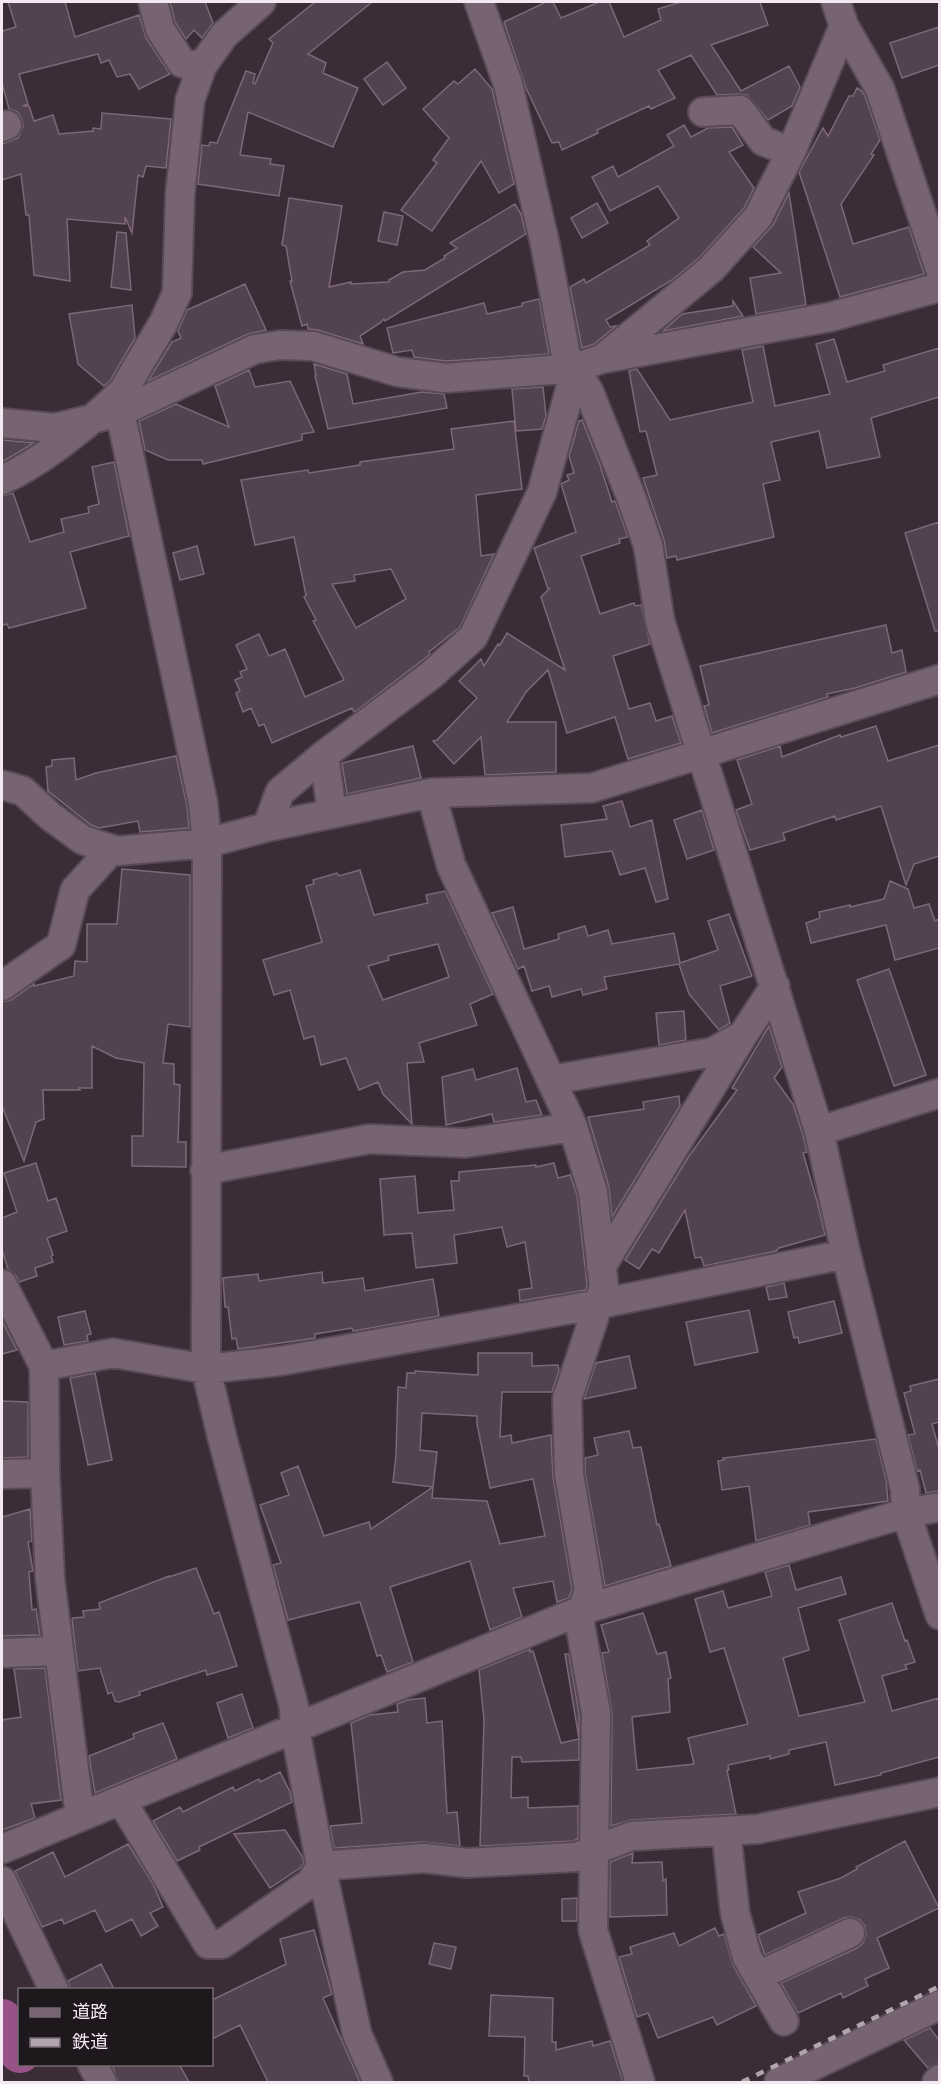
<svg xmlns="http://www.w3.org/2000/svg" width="941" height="2084" viewBox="0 0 941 2084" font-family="'Source Sans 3','Noto Sans JP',sans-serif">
	<rect width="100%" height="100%" fill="#3c2c38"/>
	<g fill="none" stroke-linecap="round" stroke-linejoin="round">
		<path stroke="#975388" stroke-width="42" d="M2,2020L20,2052"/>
	</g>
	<path fill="#53424f" stroke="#7c6977" stroke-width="1.5" fill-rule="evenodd" d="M8,2H65L75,37L139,15L146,38L170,74L139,89L130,74L117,77L109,60L101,63L98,54L19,74L28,104L23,106H29L34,121L53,115L59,134L93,131V128L101,129L102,113L171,119L166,168L146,166L143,177L138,175L132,233L125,217V224L67,219L70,281L34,275L29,215H26L21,174L2,180V144L18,138L23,127L22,119L18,112L9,109L2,83V31L16,27Z
		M170,2H205L213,23L202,38L194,30L186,39L175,22Z
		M315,2H372L308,54L326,63L323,73L358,88L333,147L248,112L240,155L271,159L270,164L284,166L279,196L198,184L202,145L209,146L210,142L217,143L246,71L255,74L253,83L255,84L273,43L269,39Z
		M546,2H553L561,18L599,2H609L624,37L661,20L658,9L681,2H760L768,25L711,45L741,91L789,66L800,87L792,106L768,120L747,95L739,94L717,95L691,55L658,70L675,98L651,109L649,106L597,130L598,133L562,150L559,142L552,143L526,88L504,22Z
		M939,27V65L902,78L890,43Z
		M387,62L406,88L383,105L364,79Z
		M475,69L492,89L514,184L499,193L481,161L432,231L401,210L437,163L433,160L449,138L423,109L454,81L458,84Z
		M857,88L862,91L865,96L880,140L871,154L874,155L841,204L853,244L909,227L924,274L840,297L799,172L823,128L828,136L849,96H853Z
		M684,125L691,137L708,128L732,127L743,145L729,152L754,188L744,208L700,257L672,280L606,320L610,327L616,326L594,344L582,348L570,287L584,279L586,283L650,245L647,241L679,218L658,186L610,211L592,177L613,166L618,177L674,146L667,135Z
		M789,193L806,305L756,314L750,278L781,273L753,247L773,225Z
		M289,198L342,206L329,287L351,282V284L389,282V280L403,272L425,270L445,258L444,256L457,248L450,243L515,204L521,214L526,234L385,321L384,319L380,323L360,336L363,344L318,330L308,329L307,324L302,326L290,281H292L286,246L282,245Z
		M597,203L608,223L582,238L571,218Z
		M384,212L403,216L397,245L378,241Z
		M117,232L126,233L131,290L111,287Z
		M245,284L266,330L248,334L148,381L172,342L181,338L178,331L187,310Z
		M539,299L549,354L446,361L414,357L412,350L393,353L387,328L484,303L487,314L522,306V303Z
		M733,301L743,316L663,331L682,314L733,306Z
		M132,305L135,338L110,381L104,386L78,364L69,314Z
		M834,339L847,382L885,371L883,365L939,348V397L871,418L880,457L827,468L819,431L771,442L780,480L763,484L774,537L677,560L676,556L667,558L664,540L643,478L657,475L646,431L640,432L629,371L637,369L670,420L753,402L742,350L763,346L775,406L830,394L816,344Z
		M314,364L347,374L353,404L422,392L444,394L447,408L328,429L315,376H316Z
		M249,370L255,387L290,381L314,432L302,434V440L203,464L202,460H168L145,450L139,421L176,404L229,427L215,386Z
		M543,387L546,416L542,429L516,431L512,389Z
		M582,420L600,465L612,502L615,501L628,537L619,539L620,543L581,556L600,614L634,603L635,606L641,605L650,644L613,656L629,709L650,703L656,721L672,716L681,743L628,759L615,717L567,733L548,670L526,692L507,722H556V772L485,775L481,737L454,764L433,741L437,740L477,698L459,681L481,659L484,666L498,644L500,645L507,633L565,670L541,597L550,588L548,589L534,548L576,532L561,484L569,480L567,475L574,473L569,456L579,421Z
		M514,421L522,489L476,495L481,556L494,554L460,627L429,652L430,654L420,662L356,711L354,712L352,708L272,743L264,724L259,726L251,708L243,712L236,693L240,691L235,680L242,677L240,672L247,669L236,645L259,634L269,656L285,649L305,697L344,680L313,621L316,620L304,597L306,595L294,537L255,545L241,480L308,470L309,473L360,465V462L454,449L451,429ZM391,569L406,599L356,628L332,584L355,581L354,575Z
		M2,440L34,443L2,462Z
		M114,462L129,536L70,552L86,608L9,628L7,624L2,625V496L13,493L30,542L64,532L61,519L89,513L88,507L99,504L92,467Z
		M939,522V631H935L905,533Z
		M197,546L204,574L180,580L173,553Z
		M886,625L892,653L902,650L906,672L855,688L827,694L828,697L712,733L704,706L709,705L700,666Z
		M876,726L888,761L939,745V856L914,864L906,885L881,806L836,820L835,816L783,833L785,840L750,850L736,810L752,804L737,760L780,746L782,757L840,735L841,737Z
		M413,746L421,778L347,794L342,763Z
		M176,756L187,806L189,828L140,832L138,821L99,828L91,825L48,791L46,767L52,766V760L74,758L76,780L96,773Z
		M622,801L630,827L652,820L668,899L656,902L645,868L620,875L612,851L565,857L561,825L607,819L603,806Z
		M702,810L714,850L687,859L674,820Z
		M122,869L190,875V1027L168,1024L163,1063L174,1064V1084L180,1085L178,1142H186V1167L132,1166V1136H143L144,1063L116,1058L92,1046V1088H79L80,1090H43L44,1119L36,1122L24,1161L2,1106V1002L11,1000L34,984V986L74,976L75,961L87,962V924H117Z
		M360,870L374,915L428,903L426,895L445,891L493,994L470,1004L477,1025L419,1043L424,1062L407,1063L412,1124L383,1094L378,1082L359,1090L346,1058L321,1065L314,1036L304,1039L290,990L274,995L263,960L322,942L306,886L314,884L313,880L337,873L339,876ZM438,944L449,977L383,1000L368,966L389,960L388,956Z
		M890,881L908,889L914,908L929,904L935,921L939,919V948L895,960L886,925L811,943L806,923L820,918L819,912L850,905V907L884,899Z
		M513,907L524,949L559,939L558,934L585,926L588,936L608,930L612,944L674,933L680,963L718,950L708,921L729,914L752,976L720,986L730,1023L719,1030L689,994L679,964L604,977L607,989L583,995L581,989L552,997L549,986L532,991L524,966L518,969L492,913Z
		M889,969L926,1075L894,1086L857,980Z
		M684,1011L686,1040L659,1045L656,1013Z
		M769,1026L782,1067L774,1078L793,1104L803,1135L807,1152L803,1153L817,1201L825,1235L779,1248L776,1251L704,1266L701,1257L695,1258L685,1210L659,1253L652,1249L639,1269L625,1260L689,1156L737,1090L732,1088Z
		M517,1068L526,1102L536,1100L542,1115L494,1122L492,1114L446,1125L442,1077L473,1069L476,1080Z
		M679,1096L680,1106L612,1217L609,1187L588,1117L644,1109L643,1102Z
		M36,1163L48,1201L56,1198L67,1231L47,1238L53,1255L51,1256L53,1262L35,1268L37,1276L19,1282L16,1276L8,1269L2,1250V1218L17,1212L4,1173Z
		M554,1163L558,1178L570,1175L577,1195L587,1285L586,1290L520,1301L519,1290L532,1288L525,1242L507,1247L502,1227L454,1235L457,1263L416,1268L412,1233L384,1235L380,1179L415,1176L418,1213L454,1210L451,1181H459V1172L536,1165V1167Z
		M322,1272L323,1283L363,1278L365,1291L433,1279L439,1316L353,1331L352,1328L315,1334V1338L238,1349L236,1338L232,1339L228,1307H225L223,1278L258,1274L259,1281Z
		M784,1283L787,1297L769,1300L766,1287Z
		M834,1301L842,1333L799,1343L798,1337L794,1338L788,1312Z
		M749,1310L758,1352L695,1365L686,1322Z
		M85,1311L91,1334L87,1335L88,1341L64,1345L58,1317Z
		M2,1323H3L17,1350L2,1354Z
		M478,1353H532V1366L558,1365L559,1371L552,1392H502L500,1437L511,1435L512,1443L551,1435L553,1477L572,1589L569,1598L557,1602L553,1581L513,1588L522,1617L490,1630L470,1561L390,1587L413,1662L387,1672L381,1655L377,1656L360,1602L288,1620L273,1565L281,1563L260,1505L289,1495L281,1473L298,1466L324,1536L369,1522L371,1529L433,1487L432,1498L487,1501L500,1544L545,1536L533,1479L490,1488L477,1424V1416L422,1413L420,1450L437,1452L433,1487L393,1482L396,1455L398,1387L406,1388L407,1373H415V1371L478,1375Z
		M629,1356L636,1388L584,1399L596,1363Z
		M95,1373L112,1460L88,1465L70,1378Z
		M939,1379V1422L932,1424L939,1449V1491L926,1493L920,1470L917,1471L908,1435L915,1434L904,1393L911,1391L910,1386Z
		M2,1401L28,1402V1457L2,1458Z
		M629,1431L633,1448L641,1447L657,1525L659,1524L671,1566L605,1586L585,1472V1458L598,1455L594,1438Z
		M876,1439L886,1480L888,1501L808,1512L810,1525L756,1541L749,1486L722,1490L718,1461L724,1460L723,1458Z
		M30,1509L32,1541L28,1542L33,1571L29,1572L32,1610L36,1609L40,1635L2,1636V1517Z
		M789,1565L796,1590L841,1577L846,1594L798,1608L809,1650L783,1658L799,1716L865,1702L839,1620L892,1603L905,1641L907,1640L915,1662L905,1665L907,1669L882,1676L892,1711L939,1698V1757L881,1773V1775L835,1785L826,1742L789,1750V1754L770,1759V1756L728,1765L729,1770H727L736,1814L631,1820L611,1826L612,1713L602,1653L609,1652L601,1625L643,1613L657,1654L666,1652L671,1678L668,1679L670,1712L632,1717L637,1770L694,1764L688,1738L748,1724L724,1648L710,1652L695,1599L723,1591L728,1608L772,1596L765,1572Z
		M196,1568L214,1614L219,1612L237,1666L207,1675L206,1670L139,1692L140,1695L119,1702L115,1701L112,1692L108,1694L100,1668L78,1671L72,1619L73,1618L84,1617L83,1611L100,1609L99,1603L169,1576V1577Z
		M530,1649V1652L533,1651L561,1743L579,1739L565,1654H569L579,1714V1760L522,1762L521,1757H512L511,1798L528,1797V1808L578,1806V1839L573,1841L480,1846L484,1720L479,1670Z
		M45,1668L61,1800L31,1804L35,1818L2,1830V1720L21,1717L14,1669Z
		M242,1694L253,1728L228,1738L217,1703Z
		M425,1698L427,1723L442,1721L447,1813L457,1812L460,1846L423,1842L334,1848L330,1826L362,1823L351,1723L370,1715L398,1712L397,1704L407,1700Z
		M163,1723L177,1759L95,1793L89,1756L134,1738L133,1734Z
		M280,1772L290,1792L292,1802L199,1847L200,1850L177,1861L153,1821L180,1807L183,1812L233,1787L235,1791L259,1779L260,1782Z
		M285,1830L302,1856L304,1863L300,1868L270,1888L234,1834Z
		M905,1841L939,1908L877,1938L889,1968L865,1979L868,1986L843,1998L841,1993L798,2013L781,1983L857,1948L863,1943L866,1935L865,1926L860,1920L852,1917L844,1918L765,1955L758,1935L806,1913L798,1892L841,1878L857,1869L856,1867Z
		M128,1844L153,1884L163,1907L150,1913L158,1926L141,1936L132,1919L106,1932L95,1910L64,1924L62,1919L42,1927L15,1871L53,1852L65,1877Z
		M633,1853L632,1863L662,1862L663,1881L666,1879L667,1915L610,1917V1862Z
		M577,1898V1921H562V1899Z
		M715,1928L719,1936L724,1934L733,1965L756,2006L717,2025L713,2017L658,2038L648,2013L637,2017L619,1957L632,1954L630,1947L674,1933L679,1946Z
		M314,1930L332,1994L323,1998L360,2082H268L240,2025L212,2039V2000L286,1964L280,1939Z
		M434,1943L456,1947L451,1969L429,1964Z
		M101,1964L114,1989H70L68,1981Z
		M491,1995L553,1998L552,2042H556V2050L592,2041L593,2046L610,2041L623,2082H529L528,2076H524L525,2037L489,2036Z
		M930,2028L939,2040V2063L928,2068L904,2040Z
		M112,2064H179L189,2082H118Z"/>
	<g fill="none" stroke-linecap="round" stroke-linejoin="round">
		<defs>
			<path id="minor" d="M153,2L160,29L182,63L202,66
				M479,2L508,84L545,244L566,355L589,392L631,497L648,545L660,621L819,1131L846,1254L905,1489L906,1513L940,1615
				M836,2L844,26L880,89L940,269
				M703,112L740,110L763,141L791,152
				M2,127L7,125
				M602,359L711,269L758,217L791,152L844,26
				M115,399L120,412L203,803L207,843L206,1369L222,1437L294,1707L295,1729L321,1866L357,2034L378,2082
				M2,423L55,428L120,412L255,349L280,345L313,346L398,372L446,378L576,368L601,359L830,317L940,287
				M2,480C42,462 91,422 123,391L164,322L177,293L180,195L190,100L202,66L224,35L261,2
				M324,755L332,813
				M2,785L23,791L50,816L83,840L117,851L207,843L267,827L431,793L592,788L940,679
				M431,793L451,865L573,1127L593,1192L604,1287L567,1399L569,1474L589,1591L582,1610L580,1624L596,1713L593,1930L640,2082
				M267,827L280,792L324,755L431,675L473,637L542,492L576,368
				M2,986L61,945L75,890L104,858L108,849
				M551,1080L713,1052L743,1035L775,986
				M819,1131L940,1093
				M205,1170L369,1139L465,1143L573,1127
				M601,1267L743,1035
				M2,1284L44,1366L45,1473L50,1579L80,1816
				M44,1366L113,1353L206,1369L280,1361L599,1304L846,1254
				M2,1474L45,1473
				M2,1653L57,1651
				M121,1800L208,1944H222L310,1883L321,1866L424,1858L467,1863L576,1857L632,1836L758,1829L940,1792
				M726,1831L735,1913L747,1957L784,2021
				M2,1849L582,1610L906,1513L940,1507
				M2,1881L54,1990
				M758,1976L850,1933
				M92,2064L102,2082
				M779,2082L940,2005
				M937,2082L940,2079"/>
		</defs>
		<use href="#minor" stroke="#594b56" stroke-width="32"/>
		<use href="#minor" stroke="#776472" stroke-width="28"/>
		<path stroke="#b1a4ad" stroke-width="4.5" stroke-dasharray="8 8" stroke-linecap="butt" d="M742,2082L940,1986"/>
	</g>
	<rect width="941" height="2084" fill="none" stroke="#f4e9f1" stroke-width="6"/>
	<rect x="18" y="1988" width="195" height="78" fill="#1e171c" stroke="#746b71" stroke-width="1.5"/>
	<rect x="30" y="2008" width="30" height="9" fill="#776472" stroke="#746b71" stroke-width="1.5"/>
	<text x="72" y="2018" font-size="18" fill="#f4e9f1">道路</text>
	<rect x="30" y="2038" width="30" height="9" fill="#b1a4ad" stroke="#746b71" stroke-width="1.5"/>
	<text x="72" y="2048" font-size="18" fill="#f4e9f1">鉄道</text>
</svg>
